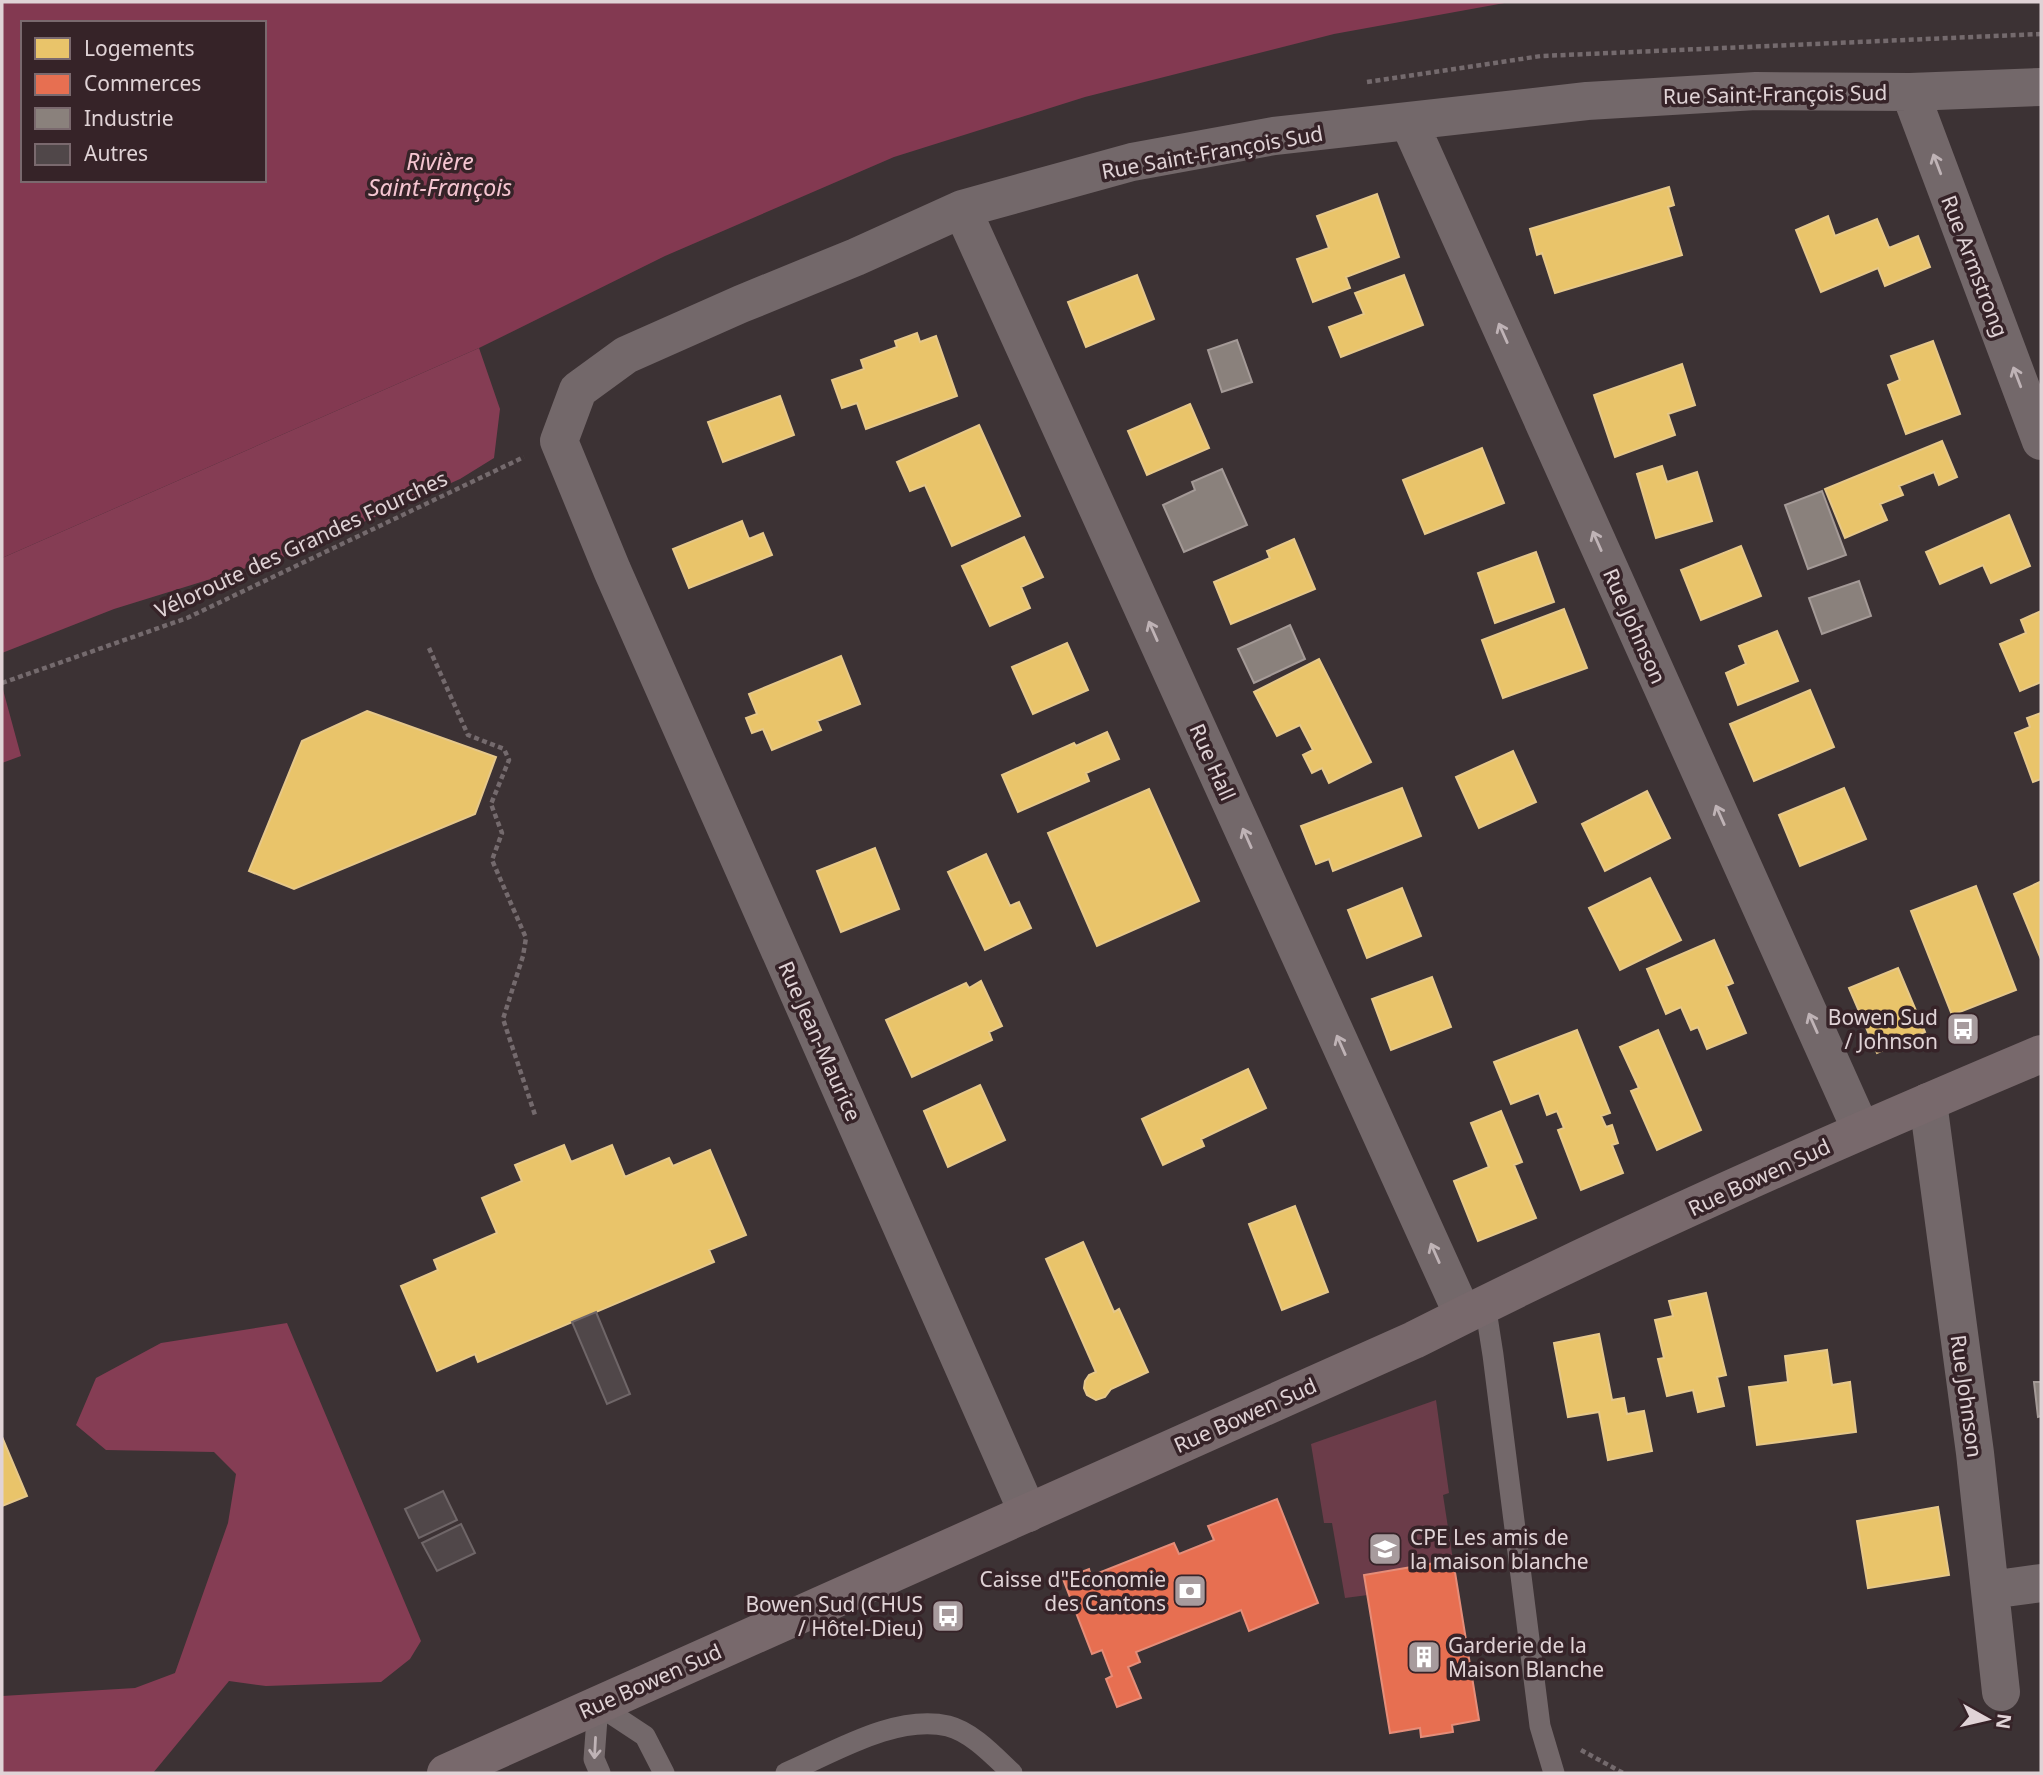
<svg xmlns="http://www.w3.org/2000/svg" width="2043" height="1775" viewBox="0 0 2043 1775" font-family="'Noto Sans',sans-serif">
	<rect width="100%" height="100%" fill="#3c3234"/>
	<path fill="#6b3c49" d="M1436,1400L1449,1493L1443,1495L1453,1560L1365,1575L1368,1595L1345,1598L1332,1523H1324L1311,1444Z"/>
	<path fill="#853d54" d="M479,348L500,409L494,458L460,479L292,554L114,609L2,653V558Z
		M2,686L21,756L2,763Z
		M287,1323L421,1641L410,1659L381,1682L266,1686L229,1681L153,1773H2V1696L135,1688L175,1673L228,1523L236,1474L214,1452L106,1450L76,1425L96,1378L161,1343Z"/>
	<path fill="#833951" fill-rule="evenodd" d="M2,2H1510L1334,34L1085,97L894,157L665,256L479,348L2,558ZM23,23H264V180H23Z"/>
	<path fill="#e9c46a" stroke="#e6c88a" stroke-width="2" d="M1669,187L1674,205L1668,207L1682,255L1555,293L1542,253L1537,255L1530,229Z
		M1377,194L1399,257L1346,277L1350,288L1313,302L1297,259L1329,248L1317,216Z
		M1828,216L1835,236L1877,219L1889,248L1918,236L1930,267L1885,286L1878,268L1821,292L1796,230Z
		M1137,275L1154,319L1086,347L1068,302Z
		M1404,275L1423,325L1341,357L1329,327L1364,314L1355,293Z
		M917,333L920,342L936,336L957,396L866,429L857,403L842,408L832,380L864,369L861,360L897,347L895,341Z
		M1933,341L1960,414L1906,434L1888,385L1900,380L1891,356Z
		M1682,364L1695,405L1668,414L1675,435L1615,457L1594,395Z
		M780,396L794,435L723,462L708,422Z
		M1190,404L1209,448L1147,475L1128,431Z
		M979,425L1020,516L952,546L925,485L910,491L897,462Z
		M1942,441L1957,477L1939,485L1934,472L1899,486L1903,495L1880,504L1887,520L1845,538L1825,489Z
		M1482,448L1504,503L1425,534L1403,480Z
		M1662,466L1667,482L1697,472L1712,521L1656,538L1637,474Z
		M2009,515L2030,566L1991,583L1983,565L1940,584L1926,552Z
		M742,521L749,539L763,533L772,555L689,588L673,549Z
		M1024,537L1043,577L1021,587L1030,608L990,626L962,566Z
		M1294,539L1315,589L1231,624L1214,582L1270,558L1267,551Z
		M1741,546L1761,596L1701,620L1681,570Z
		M1536,552L1554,602L1495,623L1478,573Z
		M1564,609L1587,668L1503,698L1482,640Z
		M2041,611V682L2020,691L2000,644L2026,633L2021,620Z
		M1777,631L1798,681L1738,705L1726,673L1746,664L1739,646Z
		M1067,643L1088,690L1033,714L1012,667Z
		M841,656L860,704L817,721L821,730L772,750L763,729L752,733L746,718L757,714L749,694Z
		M1319,659L1371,762L1329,783L1322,768L1312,773L1303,755L1313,750L1300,725L1277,736L1254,692Z
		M1810,690L1834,747L1754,781L1730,724Z
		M367,711L496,757L475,814L294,889L249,871L302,741Z
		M2041,713V779L2033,782L2015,733L2030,727L2027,718Z
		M1107,732L1119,759L1086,773L1089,781L1018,812L1002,775L1074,743L1076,746Z
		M1513,751L1536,802L1479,828L1456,777Z
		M1402,788L1421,836L1333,871L1329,859L1316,864L1301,826Z
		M1844,788L1866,839L1800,866L1779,815Z
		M1149,789L1199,901L1097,946L1048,833Z
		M1647,791L1670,838L1605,871L1582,824Z
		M875,848L899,909L841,932L817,871Z
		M986,854L1010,906L1019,902L1031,928L985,950L948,872Z
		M1650,878L1681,940L1620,970L1589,908Z
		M2040,882L2041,885V959L2014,894Z
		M1976,886L2016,990L1952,1015L1911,911Z
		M1402,888L1421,936L1367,958L1348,910Z
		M1714,940L1733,983L1726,986L1746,1033L1707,1049L1698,1027L1691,1030L1681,1007L1666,1014L1647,969Z
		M1898,968L1925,1032L1877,1053L1849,988Z
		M1432,977L1451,1027L1391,1050L1372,999Z
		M981,981L1002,1026L989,1032L992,1040L912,1077L886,1020L966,983L969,988Z
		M1577,1030L1610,1113L1601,1116L1606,1127L1612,1125L1618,1143L1612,1145L1623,1173L1581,1190L1558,1130L1564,1128L1557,1111L1547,1115L1539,1093L1511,1104L1494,1062Z
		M1658,1030L1701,1130L1657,1150L1631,1091L1639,1088L1620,1047Z
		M1248,1069L1266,1108L1201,1139L1204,1146L1163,1165L1142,1119Z
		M980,1085L1005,1140L948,1167L924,1111Z
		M1501,1111L1522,1162L1514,1165L1536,1218L1478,1241L1454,1181L1489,1167L1471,1123Z
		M564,1145L571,1162L612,1145L625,1177L669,1158L673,1166L710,1150L746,1235L709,1250L714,1262L478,1362L475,1354L437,1371L401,1286L438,1270L434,1260L497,1233L482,1198L522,1181L515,1165Z
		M1295,1206L1328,1292L1282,1310L1249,1224Z
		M1083,1242L1114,1312L1119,1309L1148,1372L1111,1389L1105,1397L1096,1400L1087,1395L1084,1388L1085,1381L1089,1375L1096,1372L1046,1259Z
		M1706,1293L1726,1375L1717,1377L1724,1406L1698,1412L1693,1390L1667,1396L1658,1359L1664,1358L1655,1320L1673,1316L1669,1301Z
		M1599,1334L1612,1400L1624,1398L1627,1414L1644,1411L1652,1451L1608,1460L1599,1412L1568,1417L1554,1343Z
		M1827,1350L1832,1385L1850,1382L1856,1432L1757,1445L1749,1387L1788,1382L1785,1356Z
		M2,1437L27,1496L2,1506Z
		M1938,1507L1949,1575L1868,1588L1857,1521Z"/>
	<path fill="#e76f51" stroke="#e58d79" stroke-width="2" d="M1277,1499L1318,1603L1249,1631L1241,1610L1136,1652L1140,1662L1128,1667L1141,1698L1117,1707L1106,1679L1112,1676L1102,1650L1092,1654L1063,1579L1089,1569L1091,1576L1174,1543L1179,1554L1214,1540L1208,1526Z
		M1453,1560L1479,1720L1452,1725L1453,1732L1421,1737L1420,1728L1390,1733L1364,1575Z"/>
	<path fill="#8a817c" stroke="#a49a97" stroke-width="2" d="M1237,340L1252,382L1222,392L1208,350Z
		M1222,469L1247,525L1184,552L1163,505L1195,490L1192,482Z
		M1822,491L1846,555L1808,569L1785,505Z
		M1859,581L1871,616L1822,634L1809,598Z
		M1290,625L1305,659L1254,683L1238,649Z
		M2034,1382H2041V1416L2038,1417Z"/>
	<path fill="#504749" stroke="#6f6668" stroke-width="2" d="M596,1312L630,1394L607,1404L572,1322Z
		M443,1491L457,1520L419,1538L405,1509Z
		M461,1524L475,1553L437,1571L422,1543Z"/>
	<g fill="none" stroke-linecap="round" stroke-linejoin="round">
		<path stroke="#746a6d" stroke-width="4.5" stroke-dasharray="5 3.5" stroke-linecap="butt" d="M1367,82L1541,56L2041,34
			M429,648L468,735L504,749L509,760L491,804L502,833L492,860L526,938L523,956L503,1019L535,1115
			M2,683L187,618L524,457
			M1581,1750L1623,1773"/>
		<path stroke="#73686a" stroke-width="21" d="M1485,1304L1493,1355L1540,1726L1554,1773
			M600,1773L594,1759L598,1705L645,1736L664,1773
			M786,1773C833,1753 895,1714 948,1726C972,1732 994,1756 1012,1773"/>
		<path stroke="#73686a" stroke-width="38" d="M1910,92L2041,441
			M1409,122L1861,1130
			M962,209L1463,1315
			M1928,1102L1975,1453L2001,1692
			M1028,1513L612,570L559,441L578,390L626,355L741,304L856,257L962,209L1132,162L1274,136L1587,101L1756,91L1910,92L2041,87
			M1990,1590L2041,1583"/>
		<path stroke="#78696c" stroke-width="38" d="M446,1773L1414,1340C1619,1236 1830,1143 2041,1054"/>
	</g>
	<defs><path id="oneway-shaft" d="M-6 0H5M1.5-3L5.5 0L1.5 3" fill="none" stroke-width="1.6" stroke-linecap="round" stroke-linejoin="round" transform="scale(1.75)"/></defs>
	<g stroke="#bfb3b6">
		<use href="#oneway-shaft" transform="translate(1937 164) rotate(-111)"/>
		<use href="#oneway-shaft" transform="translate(1503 333) rotate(-114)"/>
		<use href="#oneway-shaft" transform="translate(2017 377) rotate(-111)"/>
		<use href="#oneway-shaft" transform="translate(1597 541) rotate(-114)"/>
		<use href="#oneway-shaft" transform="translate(1153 631) rotate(-114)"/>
		<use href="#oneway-shaft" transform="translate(1720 815) rotate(-114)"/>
		<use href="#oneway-shaft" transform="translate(1247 838) rotate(-114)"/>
		<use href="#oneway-shaft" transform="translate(1813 1023) rotate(-114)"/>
		<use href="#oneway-shaft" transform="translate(1341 1045) rotate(-114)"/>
		<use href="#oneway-shaft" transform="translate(1435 1253) rotate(-114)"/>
		<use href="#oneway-shaft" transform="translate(595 1748) rotate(93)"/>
	</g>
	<defs>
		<symbol id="bus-square" viewBox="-11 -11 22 22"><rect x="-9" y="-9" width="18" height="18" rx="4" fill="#a79b9d" stroke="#362328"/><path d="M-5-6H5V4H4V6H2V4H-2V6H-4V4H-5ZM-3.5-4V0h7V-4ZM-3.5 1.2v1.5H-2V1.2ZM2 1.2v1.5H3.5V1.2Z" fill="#fff"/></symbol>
		<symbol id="school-square" viewBox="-11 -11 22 22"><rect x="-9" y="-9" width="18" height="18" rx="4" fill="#a79b9d" stroke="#362328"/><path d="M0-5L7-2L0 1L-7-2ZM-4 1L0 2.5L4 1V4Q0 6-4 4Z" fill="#fff"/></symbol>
		<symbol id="bank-square" viewBox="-11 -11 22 22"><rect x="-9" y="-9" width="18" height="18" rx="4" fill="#a79b9d" stroke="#362328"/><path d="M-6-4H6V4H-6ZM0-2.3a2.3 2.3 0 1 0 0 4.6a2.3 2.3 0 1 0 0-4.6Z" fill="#fff"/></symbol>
		<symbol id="building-square" viewBox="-11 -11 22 22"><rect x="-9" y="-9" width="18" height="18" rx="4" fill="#a79b9d" stroke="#362328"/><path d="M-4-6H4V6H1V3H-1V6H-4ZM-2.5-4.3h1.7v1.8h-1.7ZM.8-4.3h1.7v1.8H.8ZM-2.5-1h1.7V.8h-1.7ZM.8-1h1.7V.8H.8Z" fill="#fff"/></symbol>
	</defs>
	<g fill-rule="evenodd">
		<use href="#bus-square" x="1944" y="1010" width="38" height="38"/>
		<use href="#school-square" x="1366" y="1530" width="38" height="38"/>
		<use href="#bank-square" x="1171" y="1572" width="38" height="38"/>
		<use href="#bus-square" x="929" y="1597" width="38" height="38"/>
		<use href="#building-square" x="1405" y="1638" width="38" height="38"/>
	</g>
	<g text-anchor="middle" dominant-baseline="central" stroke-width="7" stroke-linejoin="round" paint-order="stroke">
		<g font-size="21" fill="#e0d3d6" stroke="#362328">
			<text transform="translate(1775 94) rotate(-1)">Rue Saint-François Sud</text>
			<text transform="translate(1212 152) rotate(-10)">Rue Saint-François Sud</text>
			<text transform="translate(1975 266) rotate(69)">Rue Armstrong</text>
			<text transform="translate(301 544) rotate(-25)">Véloroute des Grandes Fourches</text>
			<text transform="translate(1635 626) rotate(66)">Rue Johnson</text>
			<text transform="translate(1213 762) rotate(66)">Rue Hall</text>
			<text transform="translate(820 1041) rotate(66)">Rue Jean-Maurice</text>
			<text transform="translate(1759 1177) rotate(-25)">Rue Bowen Sud</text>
			<text transform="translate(1967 1396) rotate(82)">Rue Johnson</text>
			<text transform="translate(1245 1415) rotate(-24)">Rue Bowen Sud</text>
			<text transform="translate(650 1681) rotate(-24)">Rue Bowen Sud</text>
		</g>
		<g font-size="21" fill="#e0d3d6" stroke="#362328" text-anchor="end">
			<text x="1938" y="1017">Bowen Sud<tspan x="1938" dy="24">/ Johnson</tspan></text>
			<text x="1410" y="1537" text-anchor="start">CPE Les amis de<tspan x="1410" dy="24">la maison blanche</tspan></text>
			<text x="1166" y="1579">Caisse d"Economie<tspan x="1166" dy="24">des Cantons</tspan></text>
			<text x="923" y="1604">Bowen Sud (CHUS<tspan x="923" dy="24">/ Hôtel-Dieu)</tspan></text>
			<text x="1448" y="1645" text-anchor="start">Garderie de la<tspan x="1448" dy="24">Maison Blanche</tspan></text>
		</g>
		<g font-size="23" font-style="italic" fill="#f5c5d1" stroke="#362328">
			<text x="440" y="161">Rivière<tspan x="440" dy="26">Saint-François</tspan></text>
		</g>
	</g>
	<rect width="2043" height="1775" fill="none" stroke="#e0d3d6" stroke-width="7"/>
	<rect x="21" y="21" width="245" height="161" fill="#362328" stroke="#7a696e" stroke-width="2"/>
	<rect x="35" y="38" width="35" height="21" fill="#e9c46a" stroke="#7a696e" stroke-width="2"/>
	<text x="84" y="56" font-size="21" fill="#e0d3d6">Logements</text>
	<rect x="35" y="74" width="35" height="21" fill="#e76f51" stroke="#7a696e" stroke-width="2"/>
	<text x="84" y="91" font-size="21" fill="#e0d3d6">Commerces</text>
	<rect x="35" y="108" width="35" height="21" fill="#8a817c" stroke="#7a696e" stroke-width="2"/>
	<text x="84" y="126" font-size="21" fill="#e0d3d6">Industrie</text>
	<rect x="35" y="144" width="35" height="21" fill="#504749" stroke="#7a696e" stroke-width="2"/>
	<text x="84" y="161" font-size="21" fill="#e0d3d6">Autres</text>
	<g transform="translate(1987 1719) rotate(98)" stroke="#362328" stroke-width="5" paint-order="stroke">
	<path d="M0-5L12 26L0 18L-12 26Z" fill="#e0d3d6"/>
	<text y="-10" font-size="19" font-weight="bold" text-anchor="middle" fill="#e0d3d6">N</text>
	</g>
</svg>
